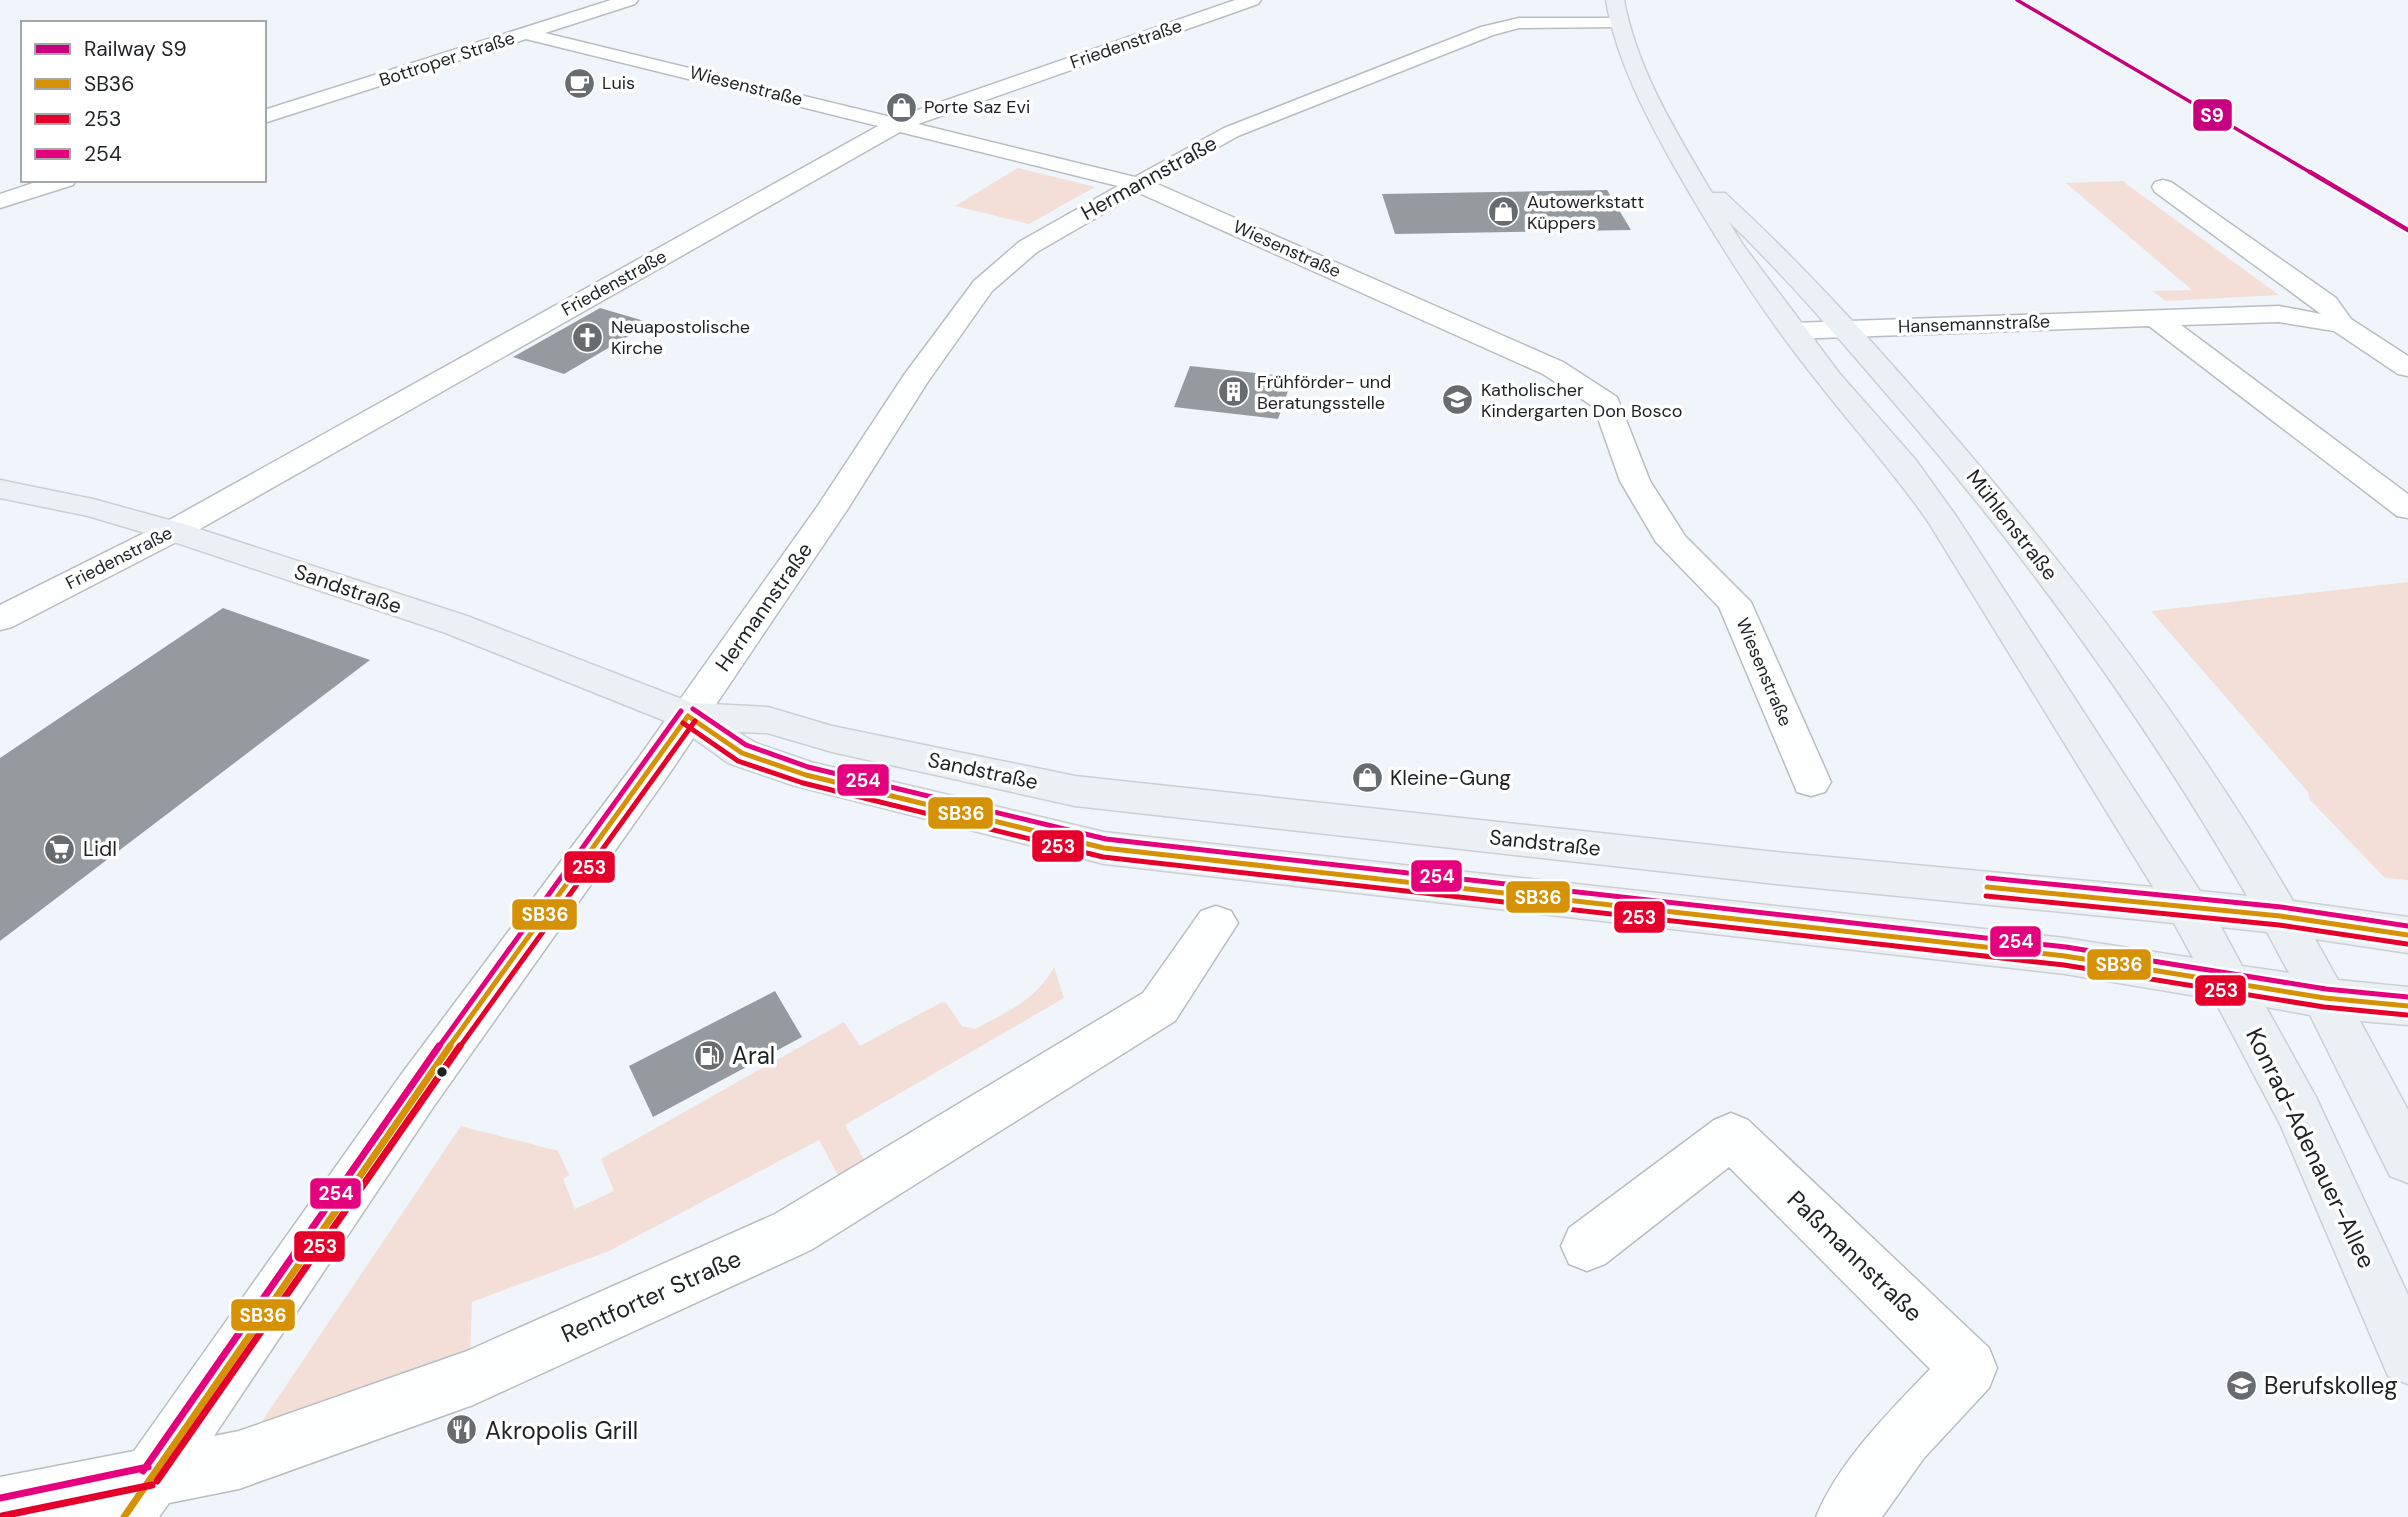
<svg xmlns="http://www.w3.org/2000/svg" width="2408" height="1517" viewBox="0 0 2408 1517" font-family="'DM Sans',sans-serif">
	<rect width="100%" height="100%" fill="#eff5fa"/>
	<path fill="#f4ded8" d="M1018,168L1095,187L1029,224L955,206Z
		M2124,181L2125,183L2279,295L2166,301L2152,291L2192,290L2066,183Z
		M2408,582V880L2385,878L2310,800L2308,792L2151,611Z
		M1054,967L1064,998L845,1125L865,1161L839,1177L819,1140L609,1251L472,1302L470,1355L254,1433L461,1126L558,1151L569,1175L563,1179L575,1209L614,1191L601,1159L844,1022L860,1046L942,1002L946,1003L962,1026L975,1029C1006,1012 1037,1000 1054,967Z"/>
	<path fill="#959a9e" d="M1607,190L1631,230L1395,234L1382,194Z
		M600,308L651,323L564,374L513,357Z
		M1190,366L1293,377L1278,419L1174,407Z
		M223,608L370,660L0,941V758Z
		M775,991L802,1037L653,1117L629,1066Z"/>
	<g fill="none" stroke-linecap="round" stroke-linejoin="round">
		<defs>
			<path id="minor" d="M611,0H638L635,4L545,33L895,118L1235,0H1261L1258,4L918,124L1135,177L1224,128L1481,27L1519,18H1625L1628,22L1619,27L1519,28L1493,35L1238,136L1155,183L1563,362L1617,397L1650,481L1685,536L1751,602L1831,782L1825,792L1811,796L1797,792L1719,607L1656,542L1620,481L1594,407L1543,374L1139,193L1037,252L992,291L927,383L847,510L665,780L434,1106L214,1436L239,1431L467,1351L775,1214L1143,993L1201,911L1216,906L1231,911L1238,923L1175,1021L811,1250L473,1405L239,1489L169,1503L159,1517H0V1477L134,1451L400,1076L637,760L817,507L904,375L974,281L1019,242L1118,186L900,132L184,538L12,627L0,630V605L162,524L878,126L526,39L264,123V110Z
				M42,180H76L73,185L0,208V194Z
				M2163,180L2171,182L2336,298L2351,319L2408,356V376L2398,374L2334,331L2279,322L2181,325L2408,494V518L2397,516L2149,326L1793,339L1784,337L1780,331L1784,325L1793,323L2279,306L2321,314L2155,192L2152,187L2155,182Z
				M1731,1113L1748,1120L1989,1348L1997,1368L1989,1388L1924,1458L1882,1517H1816C1839,1461 1889,1412 1930,1369L1729,1167L1605,1264L1587,1271L1569,1264L1561,1246L1569,1228L1714,1120Z"/>
			<path id="major" d="M1606,0H1624C1637,70 1676,132 1712,193H1725C1812,273 1891,362 1967,451C2087,592 2200,741 2293,901L2408,917V953L2315,939L2338,980L2408,987V1025L2360,1021L2408,1110V1183L2390,1176L2310,1015L2266,1007L2316,1097L2408,1295V1384L2388,1376L2280,1124L2214,999L2065,974L1104,864L792,785L728,763L675,725L443,632L162,538L88,516L0,498V480L93,499L184,524L467,616L692,703L768,707L832,726L1075,776L1776,852L2153,887L1929,523C1896,475 1857,432 1821,386C1765,317 1718,243 1674,166C1645,114 1616,59 1606,0ZM1729,222C1789,280 1843,343 1897,406C2028,558 2147,722 2247,896L2200,891L1956,516L1915,459L1840,374L1743,245ZM738,732L767,733L832,752L1075,806L1776,884L2174,923L2193,958L2065,938L1104,832L811,762L756,743ZM2221,927L2267,932L2289,973L2242,966Z"/>
		</defs>
		<use href="#minor" stroke="#b8bdc1" stroke-width="3"/>
		<use href="#major" stroke="#cccfd2" stroke-width="3"/>
		<use href="#minor" fill="#fdfefe" fill-rule="evenodd"/>
		<use href="#major" fill="#ebf0f5" fill-rule="evenodd"/>
		<defs>
			<path id="bus-1-far1" d="M688,716L742,753L806,775L1104,848L2065,956L2325,998L2408,1006
				M1987,887L2280,916L2408,935
				M448,1048L688,716"/>
			<path id="bus-1" d="M124,1517L450,1046"/>
			<path id="bus-2-far1" d="M683,723L738,761L803,783L1103,857L2064,965L2324,1007L2407,1015
				M1986,896L2279,925L2407,944
				M459,1048L695,721"/>
			<path id="bus-2" d="M157,1481L460,1046
				M2,1516L152,1485"/>
			<path id="bus-3-far1" d="M693,709L746,745L808,767L1106,839L2066,947L2326,989L2408,997
				M1988,878L2281,907L2408,926
				M438,1048L681,711"/>
			<path id="bus-3" d="M143,1471L439,1046
				M0,1498L148,1467"/>
		</defs>
		<use href="#bus-1-far1" stroke="#fff" stroke-width="10"/>
		<use href="#bus-1" stroke="#fff" stroke-width="12"/>
		<use href="#bus-2-far1" stroke="#fff" stroke-width="10"/>
		<use href="#bus-2" stroke="#fff" stroke-width="12"/>
		<use href="#bus-3-far1" stroke="#fff" stroke-width="10"/>
		<use href="#bus-3" stroke="#fff" stroke-width="12"/>
		<use href="#bus-1-far1" stroke="#d69206" stroke-width="5"/>
		<use href="#bus-1" stroke="#d69206" stroke-width="7"/>
		<use href="#bus-2-far1" stroke="#e4002b" stroke-width="5"/>
		<use href="#bus-2" stroke="#e4002b" stroke-width="7"/>
		<use href="#bus-3-far1" stroke="#e5007d" stroke-width="5"/>
		<use href="#bus-3" stroke="#e5007d" stroke-width="7"/>
		<defs>
			<path id="rail-1-far1" d="M2017,0L2313,174"/>
			<path id="rail-1" d="M2310,172L2408,230"/>
		</defs>
		<use href="#rail-1-far1" stroke="#fff" stroke-width="6"/>
		<use href="#rail-1" stroke="#fff" stroke-width="8"/>
		<use href="#rail-1-far1" stroke="#c7007f" stroke-width="3.5"/>
		<use href="#rail-1" stroke="#c7007f" stroke-width="4.5"/>
	</g>
	<defs>
		<symbol id="cafe-disc" viewBox="-11 -11 22 22"><circle r="9.5" fill="#676c70" stroke="#fff"/><path d="M-5.5-4.5H6V0H3Q3 3.5 0 3.5H-2.5Q-5.5 3.5-5.5 0ZM3-3.2v2h1.7v-2ZM-6 4.5H4V6H-6Z" fill="#fff"/></symbol>
		<symbol id="shop-disc" viewBox="-11 -11 22 22"><circle r="9.5" fill="#676c70" stroke="#fff"/><path d="M-5-2.5h2.3a2.7 3.5 0 0 1 5.4 0H5L5.5 6h-11ZM-1.5-2.5h3a1.5 2.3 0 0 0-3 0Z" fill="#fff"/></symbol>
		<symbol id="church-disc" viewBox="-11 -11 22 22"><circle r="9.5" fill="#676c70" stroke="#fff"/><path d="M-1.2-6h2.4v3.5h3.3v2.4h-3.3V6h-2.4V-.1h-3.3v-2.4h3.3Z" fill="#fff"/></symbol>
		<symbol id="building-disc" viewBox="-11 -11 22 22"><circle r="9.5" fill="#676c70" stroke="#fff"/><path d="M-4-6H4V6H1V3H-1V6H-4ZM-2.5-4.3h1.7v1.8h-1.7ZM.8-4.3h1.7v1.8H.8ZM-2.5-1h1.7V.8h-1.7ZM.8-1h1.7V.8H.8Z" fill="#fff"/></symbol>
		<symbol id="school-disc" viewBox="-11 -11 22 22"><circle r="9.5" fill="#676c70" stroke="#fff"/><path d="M0-5L7-2L0 1L-7-2ZM-4 1L0 2.5L4 1V4Q0 6-4 4Z" fill="#fff"/></symbol>
		<symbol id="supermarket-disc" viewBox="-11 -11 22 22"><circle r="9.5" fill="#676c70" stroke="#fff"/><path d="M-6-5.5h2.5l.6 2H6L4.5 2H-2.5L-4.4-4H-6ZM-1.5 3.2a1.3 1.3 0 1 0 .1 0ZM3 3.2a1.3 1.3 0 1 0 .1 0Z" fill="#fff"/></symbol>
		<symbol id="fuel-disc" viewBox="-11 -11 22 22"><circle r="9.5" fill="#676c70" stroke="#fff"/><path d="M-5.5-6h7V0h2V4h1.3V-2.5L3-4.5l.8-.8L6-3V5H2.5V1h-1V6h-7ZM-4.2-4.7v3.2H.2V-4.7Z" fill="#fff"/></symbol>
		<symbol id="restaurant-disc" viewBox="-11 -11 22 22"><circle r="9.5" fill="#676c70" stroke="#fff"/><path d="M-5-6h1v4h1v-4h1v4h1v-4h1v5L-1.5 .5V6h-2V.5L-5-1ZM5-6V6H3V1.5H1.5Q1.5-4 5-6Z" fill="#fff"/></symbol>
	</defs>
	<g fill-rule="evenodd">
		<use href="#cafe-disc" x="562" y="66" width="35" height="35"/>
		<use href="#shop-disc" x="884" y="90" width="35" height="35"/>
		<use href="#shop-disc" x="1486" y="194" width="35" height="35"/>
		<use href="#church-disc" x="570" y="320" width="35" height="35"/>
		<use href="#building-disc" x="1216" y="374" width="35" height="35"/>
		<use href="#school-disc" x="1440" y="382" width="35" height="35"/>
		<use href="#shop-disc" x="1350" y="760" width="35" height="35"/>
		<use href="#supermarket-disc" x="42" y="832" width="35" height="35"/>
		<use href="#fuel-disc" x="692" y="1038" width="35" height="35"/>
		<use href="#school-disc" x="2224" y="1368" width="35" height="35"/>
		<use href="#restaurant-disc" x="444" y="1412" width="35" height="35"/>
	</g>
	<circle fill="#1e2226" stroke="#fff" stroke-width="2.5" cx="442" cy="1072" r="6"/>
	<g text-anchor="middle" dominant-baseline="central" stroke-width="7" stroke-linejoin="round" paint-order="stroke">
		<g font-size="18" fill="#1e2226" stroke="#fff">
			<text transform="translate(1126 44) rotate(-19)">Friedenstraße</text>
			<text transform="translate(447 59) rotate(-18)">Bottroper Straße</text>
			<text transform="translate(746 86) rotate(14)">Wiesenstraße</text>
			<text transform="translate(1287 249) rotate(24)">Wiesenstraße</text>
			<text transform="translate(614 283) rotate(-29)">Friedenstraße</text>
			<text transform="translate(1974 324) rotate(-2)">Hansemannstraße</text>
			<text transform="translate(119 558) rotate(-27)">Friedenstraße</text>
			<text transform="translate(1764 672) rotate(67)">Wiesenstraße</text>
		</g>
		<g font-size="18" fill="#1e2226" stroke="#fff" text-anchor="start">
			<text x="602" y="83">Luis</text>
			<text x="924" y="107">Porte Saz Evi</text>
			<text x="1527" y="202">Autowerkstatt<tspan x="1527" dy="21">Küppers</tspan></text>
			<text x="611" y="327">Neuapostolische<tspan x="611" dy="21">Kirche</tspan></text>
			<text x="1257" y="382">Frühförder- und<tspan x="1257" dy="21">Beratungsstelle</tspan></text>
			<text x="1481" y="390">Katholischer<tspan x="1481" dy="21">Kindergarten Don Bosco</tspan></text>
		</g>
		<g font-size="21" fill="#1e2226" stroke="#fff">
			<text transform="translate(1149 178) rotate(-29)">Hermannstraße</text>
			<text transform="translate(2012 525) rotate(52)">Mühlenstraße</text>
			<text transform="translate(348 589) rotate(19)">Sandstraße</text>
			<text transform="translate(764 607) rotate(-55)">Hermannstraße</text>
			<text transform="translate(983 771) rotate(12)">Sandstraße</text>
			<text transform="translate(1545 843) rotate(6)">Sandstraße</text>
		</g>
		<g font-size="21" fill="#1e2226" stroke="#fff" text-anchor="start">
			<text x="1390" y="778">Kleine-Gung</text>
			<text x="83" y="849">Lidl</text>
		</g>
		<g font-size="24" fill="#1e2226" stroke="#fff" text-anchor="start">
			<text x="732" y="1055">Aral</text>
			<text x="2264" y="1385">Berufskolleg</text>
			<text x="485" y="1430">Akropolis Grill</text>
		</g>
		<g font-size="24" fill="#1e2226" stroke="#fff">
			<text transform="translate(2311 1148) rotate(64)">Konrad-Adenauer-Allee</text>
			<text transform="translate(1855 1256) rotate(44)">Paßmannstraße</text>
			<text transform="translate(651 1296) rotate(-24)">Rentforter Straße</text>
		</g>
	</g>
	<g stroke="#fff" stroke-width="2.5">
		<rect x="2192" y="98" width="41" height="34" rx="7" fill="#c7007f"/>
		<rect x="836" y="763" width="54" height="34" rx="7" fill="#e5007d"/>
		<rect x="927" y="796" width="67" height="34" rx="7" fill="#d69206"/>
		<rect x="1031" y="829" width="54" height="34" rx="7" fill="#e4002b"/>
		<rect x="563" y="850" width="53" height="34" rx="7" fill="#e4002b"/>
		<rect x="1410" y="859" width="53" height="34" rx="7" fill="#e5007d"/>
		<rect x="1505" y="880" width="66" height="34" rx="7" fill="#d69206"/>
		<rect x="511" y="898" width="67" height="33" rx="7" fill="#d69206"/>
		<rect x="1613" y="900" width="53" height="34" rx="7" fill="#e4002b"/>
		<rect x="1989" y="925" width="53" height="33" rx="7" fill="#e5007d"/>
		<rect x="2086" y="948" width="66" height="33" rx="7" fill="#d69206"/>
		<rect x="2194" y="974" width="53" height="33" rx="7" fill="#e4002b"/>
		<rect x="309" y="1177" width="53" height="33" rx="7" fill="#e5007d"/>
		<rect x="293" y="1230" width="53" height="33" rx="7" fill="#e4002b"/>
		<rect x="230" y="1298" width="66" height="34" rx="7" fill="#d69206"/>
	</g>
	<g font-size="19" text-anchor="middle" font-weight="bold" fill="#fff">
		<text x="2212" y="122">S9</text>
		<text x="863" y="787">254</text>
		<text x="961" y="820">SB36</text>
		<text x="1058" y="853">253</text>
		<text x="589" y="874">253</text>
		<text x="1437" y="883">254</text>
		<text x="1538" y="904">SB36</text>
		<text x="545" y="921">SB36</text>
		<text x="1639" y="924">253</text>
		<text x="2016" y="948">254</text>
		<text x="2119" y="971">SB36</text>
		<text x="2221" y="997">253</text>
		<text x="336" y="1200">254</text>
		<text x="320" y="1253">253</text>
		<text x="263" y="1322">SB36</text>
	</g>
	<rect x="21" y="21" width="245" height="161" fill="#ffffff" stroke="#a5a7a8" stroke-width="2"/>
	<rect x="35" y="44" width="35" height="10" fill="#c7007f" stroke="#a5a7a8" stroke-width="2"/>
	<text x="84" y="56" font-size="21" fill="#1e2226">Railway S9</text>
	<rect x="35" y="79" width="35" height="10" fill="#d69206" stroke="#a5a7a8" stroke-width="2"/>
	<text x="84" y="91" font-size="21" fill="#1e2226">SB36</text>
	<rect x="35" y="114" width="35" height="10" fill="#e4002b" stroke="#a5a7a8" stroke-width="2"/>
	<text x="84" y="126" font-size="21" fill="#1e2226">253</text>
	<rect x="35" y="149" width="35" height="10" fill="#e5007d" stroke="#a5a7a8" stroke-width="2"/>
	<text x="84" y="161" font-size="21" fill="#1e2226">254</text>
</svg>
